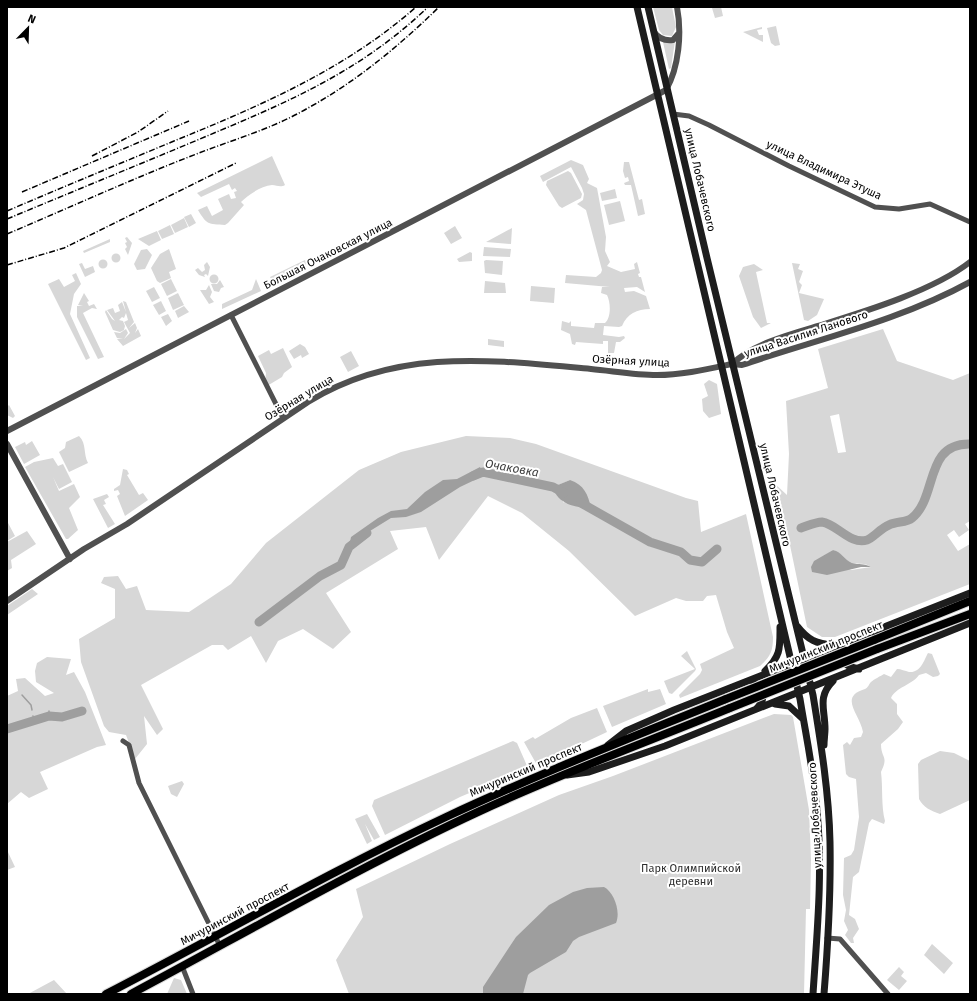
<svg xmlns="http://www.w3.org/2000/svg" width="977" height="1001" viewBox="0 0 977 1001" font-family="'Fira Sans',sans-serif">
	<rect width="100%" height="100%" fill="#fff"/>
	<path fill="#d7d7d7" fill-rule="evenodd" d="M653,7H672L676,27L672,36L663,35L659,30Z
		M721,7L723,16L715,18L712,8Z
		M776,26L780,45L775,46L771,43L767,28Z
		M762,27V29L757,30L759,35H763V42L743,32Z
		M675,41L671,68L669,69L663,42L666,43Z
		M272,156L285,185C280,188 277,185 272,185C261,186 248,195 241,202L244,205L228,223L225,225C208,224 207,225 198,210L207,206L212,216L223,210L218,199L229,194L231,199L236,198L234,192L237,191L235,188L232,190L229,184L201,197L197,193Z
		M571,160L583,165L589,179L587,183L597,188L606,237L605,251L610,262L607,266L621,272L635,269L634,264L637,262L640,273L638,274L639,277H641L645,292L637,287L624,288L625,292L634,291L646,296L650,309C637,309 627,314 622,326L619,327L604,326L603,335L619,337L624,336L625,338L620,342H616L614,353H608V341H603V344L576,342L575,345L572,344L570,334L561,330L562,321L569,323L571,321V326L594,328L595,323H605C611,318 611,303 607,295L601,293L602,287H610L565,283L566,275L596,277L601,273L602,270L586,210L577,204L583,200L584,194L582,188L571,167L543,182L540,176Z
		M624,162H629L639,200L642,199L645,214L638,216L631,185H625L624,183L629,181L628,177L625,178L623,171Z
		M568,171L571,173L582,194L581,198L562,208L559,206L546,185L547,181Z
		M615,189L617,198L602,201L600,193Z
		M620,201L625,221L609,225L604,205Z
		M191,214L196,223L189,227L184,217Z
		M184,218L188,227L175,233L171,225Z
		M170,225L174,234L162,239L158,231Z
		M455,226L462,238L451,244L444,233Z
		M512,228L511,244L486,242Z
		M157,231L161,240L149,246L138,239Z
		M127,237L132,243L128,255L125,249L127,247L125,243L127,242L125,238Z
		M110,239V242L84,253L83,251Z
		M484,247L511,249L510,257L483,256Z
		M147,249L152,255L145,269L137,270L134,264L141,250Z
		M169,249L176,269L169,272L171,278L160,283L157,281L151,268L160,254Z
		M470,252L472,253V261L459,262L457,259Z
		M111.5 258a4.5 4.5 0 1 1 9 0a4.5 4.5 0 1 1-9 0Z
		M98.5 264a4.5 4.5 0 1 1 9 0a4.5 4.5 0 1 1-9 0Z
		M305,260L307,264L272,281L270,277Z
		M486,260L503,261L502,275L485,273L484,261Z
		M207,262L210,267L208,276L206,274L204,275L205,277L199,275L195,270L198,268L202,272L205,270L204,265Z
		M82,263L85,269L93,266L95,272L85,277L79,264Z
		M792,263L800,264L798,269L803,271L799,282L802,285L799,293L824,299L817,315L808,321L804,320Z
		M754,264L763,270L756,272L767,323H771L761,328L753,317L739,276L743,267Z
		M76,273L81,284L74,294L70,314L90,358L86,360L48,284L59,279L64,287L75,281L72,275Z
		M209.5 279a4.5 4.5 0 1 1 9 0a4.5 4.5 0 1 1-9 0Z
		M171,279L177,291L167,296L161,284Z
		M256,279L261,291L222,309V304L252,290Z
		M220,280L224,287L221,288L219,292L214,291L211,284H217Z
		M485,281L505,283L506,293H484Z
		M209,285L212,292L210,297L214,302L209,304L200,290H206Z
		M531,286L555,288L554,303L530,301Z
		M154,287L160,298L152,302L146,291Z
		M84,293L89,301L87,302L89,306L94,304L97,309L92,308L83,313L104,357L98,359L77,317V306H83L78,305Z
		M178,293L184,305L173,310L168,298Z
		M123,301L126,302L134,322L129,328L135,323L137,328L135,333L138,329L141,336L123,346L117,339L123,338H117L114,332L120,333L126,329L128,333L124,339L130,333L124,322L128,320L126,313L124,318L122,317L119,320L123,321L125,326L124,330L120,332L113,330L105,312L106,310L112,319L115,321L107,310L113,308L115,313L120,311L118,305L122,302L126,312Z
		M161,301L166,311L159,315L153,305Z
		M184,306L189,312L178,318L175,311Z
		M168,314L172,321L166,326L161,317Z
		M883,329L897,361L953,380L970,373V521L965,524L969,530L959,537L954,530L947,535L958,551L970,544V584L835,637H822L807,627L786,526L773,482L787,495L789,454L786,401L828,388L818,349ZM839,414L846,452L838,453L830,416ZM833,550C841,551 843,560 852,563C859,565 864,562 871,567L851,570L824,556Z
		M488,339L504,341V347L488,345Z
		M300,344L305,347L309,354L302,358L301,355L294,359L289,351Z
		M283,348L292,367L284,373L282,377L267,386L265,382L266,373L258,356L269,350L271,354Z
		M351,351L359,366L348,372L340,357Z
		M709,380L717,384L721,414L709,418L703,411L702,399L708,396L704,384Z
		M9,405L15,416L13,418L7,415V407Z
		M79,436C87,444 83,454 88,463L69,472L59,452L65,448L66,442Z
		M466,436L510,438L536,444L686,498L698,501L701,532L746,514L773,637C773,652 770,657 760,666L680,698L679,695L700,674L702,670L700,664L734,648L727,632L716,595L707,596L703,601H686L676,598L635,616L569,551L522,513L488,496L439,560L426,527L390,531L398,549L326,593L351,632L333,649L303,629L278,641L266,663L251,636L228,650L223,645H212L141,685L163,729L157,735L144,716L147,744L135,759L126,735L109,732L104,726L81,662L79,639L115,618V589L101,583L104,577L118,576L126,589L137,586L146,610L189,612L231,584L266,543L359,470L401,452ZM570,480L564,503L554,487Z
		M32,441L40,455L24,464L15,447L25,442L26,445Z
		M53,458L58,466L63,464L72,482L59,489L53,477L59,491L74,484L80,497L69,508L78,530L68,539H66L25,467L34,462Z
		M123,469L127,470L129,474L127,475L139,495L143,493L148,500L125,516L117,496L120,494L118,490L114,491V489L120,485Z
		M107,494L109,497L104,500L106,504L103,505L115,524L108,528L93,499Z
		M7,521L15,536L7,541Z
		M27,531L36,544L11,560L12,568L7,571V542Z
		M32,589L38,594L7,615V606Z
		M687,651L696,669L695,671L672,694L669,693L664,681L695,669L681,656Z
		M928,653L932,654L940,674L938,676L933,677L926,673L919,675C912,685 896,687 891,698L897,704V714L903,722L898,729L881,744C881,759 889,755 881,772C883,788 881,806 885,821L884,824L872,819L869,823L859,872L853,877L849,915L855,919L859,929L853,938L854,943H851L845,935L848,930L844,921L846,910L843,895L844,858L851,855L854,850L859,817L856,779L849,777L846,774L843,745L847,742L850,745L854,738L861,737L863,732C860,714 838,697 865,689C868,688 869,684 871,682C874,679 881,676 884,674L891,677L897,669C901,669 905,671 909,672C921,673 924,660 928,653Z
		M47,657L71,659L66,675L74,672L85,692L106,745L97,747L40,772L48,789L29,798L21,792L7,804V696L18,691L16,679L25,678L45,696L54,693L36,682L35,671L37,663Z
		M648,689V692L660,689L666,704L612,727L603,706Z
		M597,708L607,732L537,765L524,742L533,737L535,739L571,718Z
		M774,714L791,715L793,717L809,810L811,860L810,909H806L804,994H349L336,960L363,917L356,889L450,844L559,795L613,776Z
		M513,741L517,743L528,768L460,797L385,835L372,806L374,800Z
		M940,751L954,753L970,761V800L940,814C931,811 923,807 919,799L918,764L921,760Z
		M182,781L184,784L177,797L171,794L168,786Z
		M367,814L380,837L374,840L365,824L372,841L367,844L355,819Z
		M7,850L15,867L7,870Z
		M932,944L953,963L944,974L924,955Z
		M899,967L904,972L901,976L907,981L899,990L887,980Z
		M174,978L181,980L187,994H167Z
		M54,980L67,994H28Z"/>
	<path fill="#9e9e9e" d="M480,467L483,472L481,477L460,487L421,512L406,517L391,518L357,539L349,547L351,537L378,518L391,511L407,509L425,492L443,480L457,479Z
		M570,480C584,485 588,494 591,508C576,508 557,504 553,487Z
		M833,550C841,551 844,560 852,563C859,565 864,563 871,567H861L827,575L812,572L811,567L814,561Z
		M604,887C614,892 621,912 616,923L579,937L573,941L566,952L530,973L528,975L523,994H483V987L516,937L549,905L573,892L587,888Z"/>
	<g fill="none" stroke-linecap="round" stroke-linejoin="round">
		<path stroke="#9e9e9e" stroke-width="1.5" d="M22,695L31,705L32,710
			M49,711V716
			M33,716L35,722"/>
		<path stroke="#9e9e9e" stroke-width="9" d="M473,476L483,472L553,487L564,493
			M581,503L650,542L681,552L690,560L702,562L717,549
			M801,528C807,526 816,522 822,522C837,524 850,545 867,540C873,538 881,528 889,525C897,521 906,523 912,518C938,497 924,443 970,444
			M259,622L320,576L341,565L349,547L367,533
			M7,729L49,716L62,717L82,711"/>
		<defs>
			<path id="primary" d="M874,640L970,601
				M877,649L970,614
				M106,994C220,935 331,871 446,817C538,774 633,737 726,699
				M131,994C247,932 361,866 480,811C562,773 647,742 730,708"/>
		</defs>
		<use href="#primary" stroke="#dbdbdb" stroke-width="10"/>
		<path stroke="#505050" stroke-width="5" d="M673,114L689,116L709,125L789,166L875,207L899,209L930,204L970,222
			M231,315L283,418
			M123,741L129,745L139,783L220,946
			M827,938L840,939L888,994
			M182,966L193,994"/>
		<path stroke="#505050" stroke-width="6" d="M654,32C659,39 665,41 673,40L679,33
			M732,364C753,344 791,334 818,326C863,312 933,291 970,262
			M7,431L666,90C679,67 682,33 677,7
			M7,444L70,559
			M7,601L84,549L127,524L308,402C397,347 492,360 591,369C613,371 635,375 657,375C682,375 708,369 732,364L742,365C818,339 899,321 970,282"/>
		<path stroke="#1d1d1d" stroke-width="7" d="M637,7L800,699C806,736 814,773 817,811C823,872 817,933 813,994
			M648,7L707,258L813,695C821,744 829,793 830,842C831,893 828,944 824,994
			M797,626C808,640 816,644 834,645
			M849,639C839,655 837,665 859,669
			M765,671C781,656 780,648 780,627
			M754,684C766,690 765,701 756,709
			M775,704L789,706L803,719
			M608,745L626,731L674,710L970,593
			M824,745C824,740 825,734 825,729C825,709 817,697 833,681
			M567,775L589,772L665,746L970,623"/>
		<use href="#primary" stroke="#000" stroke-width="8"/>
		<path stroke="#000" stroke-width="1.5" stroke-dasharray="6 2 1 2" stroke-linecap="butt" d="M92,156L138,132L168,111
			M22,192L189,121
			M7,211C63,187 119,164 174,141C260,106 346,69 416,7
			M7,219C67,194 128,169 188,144C278,106 356,76 428,7
			M7,234C71,207 134,178 199,153C235,139 274,128 308,108C357,81 399,46 439,7
			M7,265L64,248L236,163"/>
		<defs>
			<path id="primary-bridge" d="M726,699L874,640
				M730,708L877,649"/>
		</defs>
		<use href="#primary-bridge" stroke="#dbdbdb" stroke-width="10" stroke-linecap="butt"/>
		<use href="#primary-bridge" stroke="#000" stroke-width="8"/>
	</g>
	<g text-anchor="middle" dominant-baseline="central" stroke-width="4" stroke-linejoin="round" paint-order="stroke">
		<g font-size="11" fill="#000" stroke="#fff">
			<text transform="translate(824 170) rotate(25)">улица Владимира Этуша</text>
			<text transform="translate(700 180) rotate(77)">улица Лобачевского</text>
			<text transform="translate(328 254) rotate(-27)">Большая Очаковская улица</text>
			<text transform="translate(806 334) rotate(-18)">улица Василия Ланового</text>
			<text transform="translate(631 361) rotate(3)">Озёрная улица</text>
			<text transform="translate(299 398) rotate(-31)">Озёрная улица</text>
			<text transform="translate(775 495) rotate(77)">улица Лобачевского</text>
			<text transform="translate(826 647) rotate(-22)">Мичуринский проспект</text>
			<text transform="translate(526 770) rotate(-23)">Мичуринский проспект</text>
			<text transform="translate(815 815) rotate(-93)">улица Лобачевского</text>
			<text transform="translate(235 914) rotate(-28)">Мичуринский проспект</text>
		</g>
		<g font-size="11" fill="#2e2e2e" stroke="#fff">
			<text x="691" y="868">Парк Олимпийской<tspan x="691" dy="13">деревни</tspan></text>
		</g>
		<g font-size="12" font-style="italic" fill="#3f3f3f" stroke="#fff">
			<text transform="translate(512 468) rotate(10)">Очаковка</text>
		</g>
	</g>
	<rect width="977" height="1001" fill="none" stroke="#000000" stroke-width="16"/>
	<g transform="translate(28 28) rotate(23)" stroke="#ffffff" stroke-width="3" paint-order="stroke">
	<path d="M0-3L7 15L0 10L-7 15Z" fill="#000000"/>
	<text y="-6" font-size="11" font-weight="bold" text-anchor="middle" fill="#000000">N</text>
	</g>
</svg>
